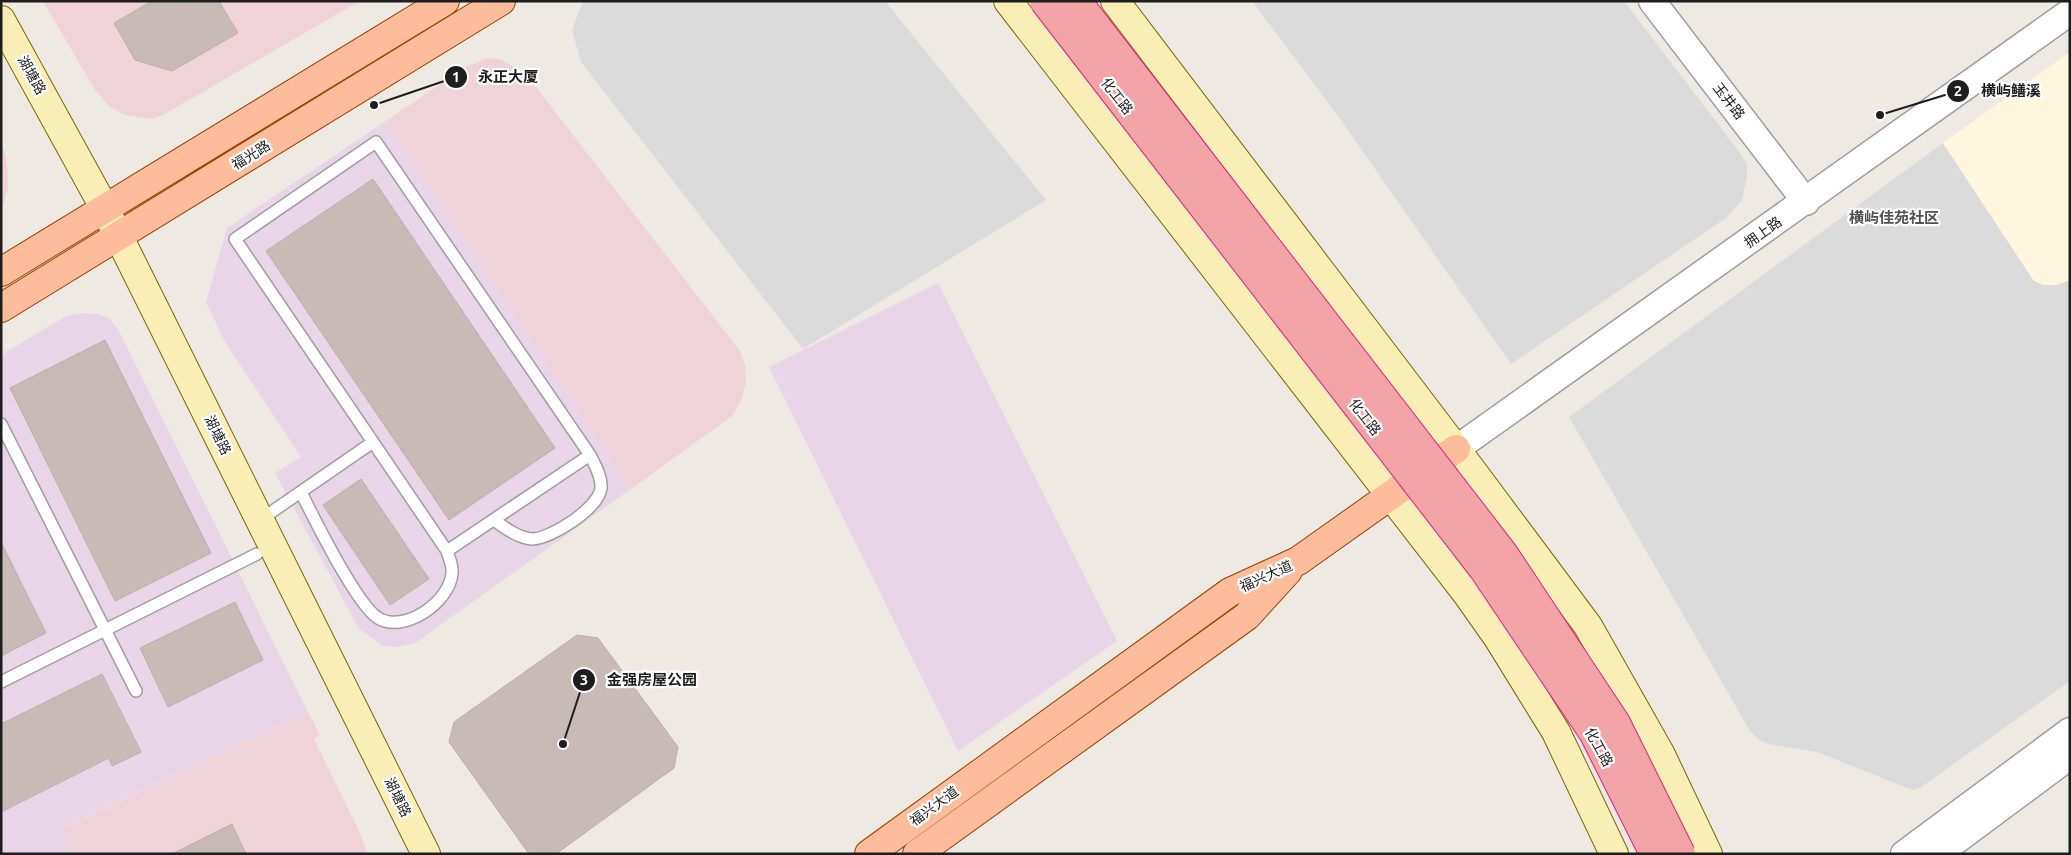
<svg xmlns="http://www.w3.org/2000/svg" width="2071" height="855" viewBox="0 0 2071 855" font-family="Ubuntu,'Noto Sans SC',sans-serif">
	<rect width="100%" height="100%" fill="#efe9e4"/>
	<path fill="#dcdbdb" d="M583,1H885L1046,200L803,349L581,62L572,30Z
		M1252,1H1624L1740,153L1747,165V176L1742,200L1726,218L1511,364L1338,116Z
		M1943,143L2034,281L2044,285H2056L2070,280V681L1920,788L1912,790L1817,752L1768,744L1759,740L1750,731L1569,417Z"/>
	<path fill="#f0d3d8" d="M43,1H360L163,115L151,119L125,115L110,107L95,90Z
		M487,58L500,59L516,68L536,87L740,351L745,365L746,383L741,401L732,416L631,489L386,121L464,68Z
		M1,142L6,156L8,174V190L1,211Z
		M308,712L320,735L314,739L360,833L368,854H72L60,830Z"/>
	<path fill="#e8d6e8" d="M386,121L631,489L415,643L397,647L383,646L359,629L275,473L301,457L225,342L206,302L227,228Z
		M938,283L1117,641L958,751L769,367Z
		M83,313L99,314L110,319L119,331L308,712L61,829L72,854H1V355L66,316Z"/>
	<path fill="#fff7dd" d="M2070,52V280L2056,285H2044L2034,281L1943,143Z"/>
	<path fill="#c7bab7" stroke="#c1aca6" d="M152,1H219L238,33L172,71L135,60L114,23Z
		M373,179L555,448L449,520L266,251Z
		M105,340L211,553L115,601L10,388Z
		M361,479L429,579L390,605L323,505Z
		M1,542L46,633L1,656Z
		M235,602L263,660L168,707L140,648Z
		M577,635L598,638L678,747L674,768L556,854H529L449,742L454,722Z
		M102,674L141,752L112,766L109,758L1,812V724Z
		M232,824L246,854H172Z"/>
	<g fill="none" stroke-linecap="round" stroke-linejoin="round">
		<defs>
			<path id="service" d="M376,142L590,455L447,551L235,239Z
				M1,424L136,691
				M301,492C313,517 357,605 378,618C404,634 450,602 452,573C453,566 449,558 447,551
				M260,520L373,442
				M494,520C505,528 518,538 532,539C551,539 599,508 601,488C602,477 595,465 590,455
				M1,682L257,554"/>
			<path id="tertiary" d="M1652,1L1806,202
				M1456,449L2070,12
				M1904,854L2070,731
				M1938,854L2070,756"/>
			<path id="secondary" d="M1008,1L1467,594L1498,638L1556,732L1614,854
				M1115,1L1456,449L1588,626L1661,755L1708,854
				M1,20L105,209L426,854"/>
			<path id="primary" d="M1,272L445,1
				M1,308L501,1
				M869,854L1230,592L1298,561L1456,449
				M917,854L1247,616L1288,571"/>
		</defs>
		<use href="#service" stroke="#9f9f9f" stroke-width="14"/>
		<use href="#tertiary" stroke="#9f9f9f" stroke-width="29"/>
		<use href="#secondary" stroke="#766903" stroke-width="30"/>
		<use href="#primary" stroke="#984300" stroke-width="30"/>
		<use href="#service" stroke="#fff" stroke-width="11"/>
		<use href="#tertiary" stroke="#fff" stroke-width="26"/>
		<use href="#secondary" stroke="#faeeb7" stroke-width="28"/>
		<use href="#primary" stroke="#fdbc9b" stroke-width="28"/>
		<defs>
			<path id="trunk-bridge" d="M1044,1L1483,569L1594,734L1654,854
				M1077,1L1504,554L1616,723L1681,854"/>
		</defs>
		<use href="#trunk-bridge" stroke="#dc228c" stroke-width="30" stroke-linecap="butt"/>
		<use href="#trunk-bridge" stroke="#f2a3a6" stroke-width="28"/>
	</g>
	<g text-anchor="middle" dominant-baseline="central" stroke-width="4.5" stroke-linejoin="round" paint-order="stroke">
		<g font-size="14" fill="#1e1e1e" stroke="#fff">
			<text transform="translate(32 75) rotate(61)">湖塘路</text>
			<text transform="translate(1117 96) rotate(52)">化工路</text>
			<text transform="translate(1729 101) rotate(52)">玉井路</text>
			<text transform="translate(251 155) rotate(-32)">福光路</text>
			<text transform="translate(1763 232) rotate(-35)">拥上路</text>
			<text transform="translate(1365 417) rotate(52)">化工路</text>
			<text transform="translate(218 435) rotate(64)">湖塘路</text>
			<text transform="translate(1266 576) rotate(-24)">福兴大道</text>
			<text transform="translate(1599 747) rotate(61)">化工路</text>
			<text transform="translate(398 797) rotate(64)">湖塘路</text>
			<text transform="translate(934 806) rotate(-36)">福兴大道</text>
		</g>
		<g font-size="15" font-weight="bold" fill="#515151" stroke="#fff">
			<text x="1894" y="217">横屿佳苑社区</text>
		</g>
	</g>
	<path fill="none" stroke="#1e1e1e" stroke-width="2" d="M374 105L456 77M1880 115L1958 91M563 744L584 680"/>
	<g fill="#1e1e1e" stroke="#fff" stroke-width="2">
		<circle cx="374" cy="105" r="5"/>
		<circle cx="1880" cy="115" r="5"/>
		<circle cx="563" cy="744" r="5"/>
		<circle cx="456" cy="77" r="12"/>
		<circle cx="1958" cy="91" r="12"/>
		<circle cx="584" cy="680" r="12"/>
	</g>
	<g font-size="15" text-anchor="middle" font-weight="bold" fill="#fff">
		<text x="456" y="82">1</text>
		<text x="1958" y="96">2</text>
		<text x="584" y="685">3</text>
	</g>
	<g font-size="15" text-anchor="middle" font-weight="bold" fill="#1e1e1e" stroke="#fff" stroke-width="4.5" stroke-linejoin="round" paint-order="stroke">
		<text x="508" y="82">永正大厦</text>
		<text x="2011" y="96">横屿鳝溪</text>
		<text x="652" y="685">金强房屋公园</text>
	</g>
	<rect width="2071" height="855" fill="none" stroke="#1e1e1e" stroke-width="5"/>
</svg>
